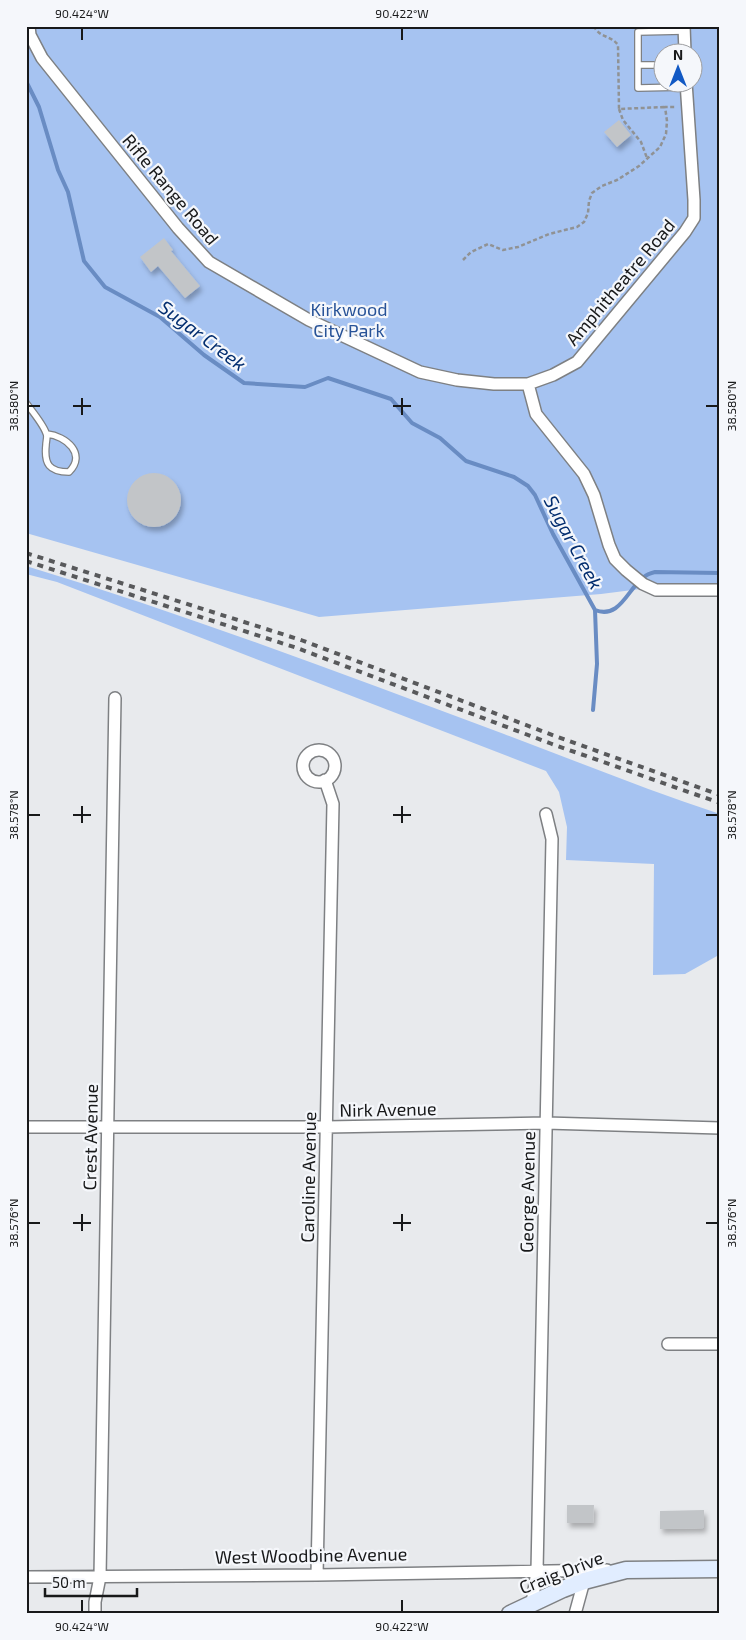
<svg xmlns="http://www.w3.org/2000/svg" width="746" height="1640" viewBox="0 0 746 1640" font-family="'Exo 2',sans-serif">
	<defs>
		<filter id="shadow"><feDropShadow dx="2.5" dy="4.5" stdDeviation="2.5" flood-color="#0004"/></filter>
	</defs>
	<rect width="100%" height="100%" fill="#e8eaed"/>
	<path fill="#a6c3f1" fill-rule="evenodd" d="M26,26H720V585L664,586L601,594L319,617L26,533ZM664,52H694V82H664Z
		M26,566C188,615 346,675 504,734C576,761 647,790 720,814L717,956L685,974L653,975L654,864L566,860L567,827L559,792L546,771L57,582L26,574Z"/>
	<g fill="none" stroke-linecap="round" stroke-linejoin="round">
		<path stroke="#698cc3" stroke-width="4" d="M26,81L39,107L58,170L68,192L84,261L105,287L160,317L204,355L244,383L305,387L328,378L391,399L412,423L440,438L466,461L514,477L528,486L535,495L553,534L595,610L597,664L593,710
			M595,610C620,620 628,588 644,577C647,574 651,573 655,572L720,573"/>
	</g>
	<path fill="#c2c5c8" filter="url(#shadow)" d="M619,120L631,135L617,147L604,132Z
		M164,238L173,250L171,251L200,286L185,298L158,266L151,272L140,257Z
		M127 500a27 27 0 1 1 54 0a27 27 0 1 1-54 0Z
		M567,1505H594L593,1523H567Z
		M704,1510V1528L660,1529V1511Z"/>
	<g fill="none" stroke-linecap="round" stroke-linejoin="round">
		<defs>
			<path id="lane" d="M684,31L638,32V88L686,87
				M638,65H664
				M26,403C32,411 43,424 46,433C48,436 46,441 46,445C44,464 49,472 69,472C87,454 66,436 47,434"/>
			<path id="street" d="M29,26L30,35L42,58L178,228L209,262L309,320L420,372L457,380L494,384H528L553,375L577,362L685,232L694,218V200L686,82
				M684,26L685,52
				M528,384L536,414L584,474L594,495L609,545L615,559L626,570L643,584L656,590H720
				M303 766a16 16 0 1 1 32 0a16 16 0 1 1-32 0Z
				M26,1127H326L546,1123L720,1128
				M668,1344H720
				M317,1575L333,804L325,780
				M26,1577L317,1575L607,1570
				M532,1603L537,1571L552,839L546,814
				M95,1614V1602L100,1577L115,698
				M575,1614L584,1581"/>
			<path id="secondary" d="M510,1614L563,1589L584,1581L626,1570L720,1569"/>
		</defs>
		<use href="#lane" stroke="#7e8083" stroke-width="8"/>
		<use href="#street" stroke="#7e8083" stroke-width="14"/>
		<use href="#secondary" stroke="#7e8083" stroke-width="19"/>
		<path stroke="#909294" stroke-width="2.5" stroke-dasharray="4 2.5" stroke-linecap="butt" d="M594,26C599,38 611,35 618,45L619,109L665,107
			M619,109L623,120L641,142L647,158
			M463,260L471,252L488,244L503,250L518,247L549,234L577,227L584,222L588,213L589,201L592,193L602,186L617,180L639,166L660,147L666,134L667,121L665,107H676"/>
		<use href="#lane" stroke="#fff" stroke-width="5.5"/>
		<use href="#street" stroke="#fff" stroke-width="11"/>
		<use href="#secondary" stroke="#e1edff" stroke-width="16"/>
		<path stroke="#58595b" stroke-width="4" stroke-dasharray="6 6" stroke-linecap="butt" d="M26,553L301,640L555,736L720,795
			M26,561L297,648L552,744L720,803"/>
	</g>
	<path fill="none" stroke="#18191a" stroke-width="2" d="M82,28V40M402,28V40M82,398V415M402,398V415M28,406H40M73,406H91M393,406H411M706,406H718M82,806V823M402,806V823M28,815H40M73,815H91M393,815H411M706,815H718M82,1214V1231M402,1214V1231M28,1223H40M73,1223H91M393,1223H411M706,1223H718M82,1600V1612M402,1600V1612"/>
	<g text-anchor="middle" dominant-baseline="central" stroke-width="4.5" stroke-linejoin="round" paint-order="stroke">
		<g font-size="18" fill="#18191a" stroke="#f5f7fb">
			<text transform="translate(171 189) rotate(50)">Rifle Range Road</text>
			<text transform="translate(620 282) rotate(-50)">Amphitheatre Road</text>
			<text transform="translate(388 1109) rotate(-1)">Nirk Avenue</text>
			<text transform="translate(90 1137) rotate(-89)">Crest Avenue</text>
			<text transform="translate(308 1177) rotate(-89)">Caroline Avenue</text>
			<text transform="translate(527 1192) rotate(-89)">George Avenue</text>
			<text transform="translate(311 1555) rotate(-1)">West Woodbine Avenue</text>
			<text transform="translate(561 1572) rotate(-21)">Craig Drive</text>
		</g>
		<g font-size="18" fill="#275297" stroke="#f5f7fb">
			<text x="349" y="309">Kirkwood<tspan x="349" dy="21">City Park</tspan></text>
		</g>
		<g font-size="19" font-style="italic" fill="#022d6f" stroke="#f5f7fb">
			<text transform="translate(203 335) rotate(37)">Sugar Creek</text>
			<text transform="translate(574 542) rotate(62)">Sugar Creek</text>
		</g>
	</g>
	<rect width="746" height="1640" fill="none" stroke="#f5f7fb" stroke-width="55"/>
	<g transform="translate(678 68)"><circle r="24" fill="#f5f7fb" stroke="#9d9ea1"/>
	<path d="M0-4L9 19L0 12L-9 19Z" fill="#1259c4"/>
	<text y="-8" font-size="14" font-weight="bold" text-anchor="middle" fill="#18191a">N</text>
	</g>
	<path d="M45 1588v8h92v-8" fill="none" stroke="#18191a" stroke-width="2.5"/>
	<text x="52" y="1588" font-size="15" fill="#18191a" stroke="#f5f7fb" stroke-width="4" paint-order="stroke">50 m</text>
	<rect x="28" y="28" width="690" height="1584" fill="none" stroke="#18191a" stroke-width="2"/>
	<g font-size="12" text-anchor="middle" fill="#18191a">
		<text x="82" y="18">90.424°W</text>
		<text x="402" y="18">90.422°W</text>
		<text transform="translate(14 406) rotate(-90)" y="4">38.580°N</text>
		<text transform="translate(732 406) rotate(-90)" y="4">38.580°N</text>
		<text transform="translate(14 815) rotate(-90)" y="4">38.578°N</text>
		<text transform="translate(732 815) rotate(-90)" y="4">38.578°N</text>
		<text transform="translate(14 1223) rotate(-90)" y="4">38.576°N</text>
		<text transform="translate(732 1223) rotate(-90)" y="4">38.576°N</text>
		<text x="82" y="1631">90.424°W</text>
		<text x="402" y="1631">90.422°W</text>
	</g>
</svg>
